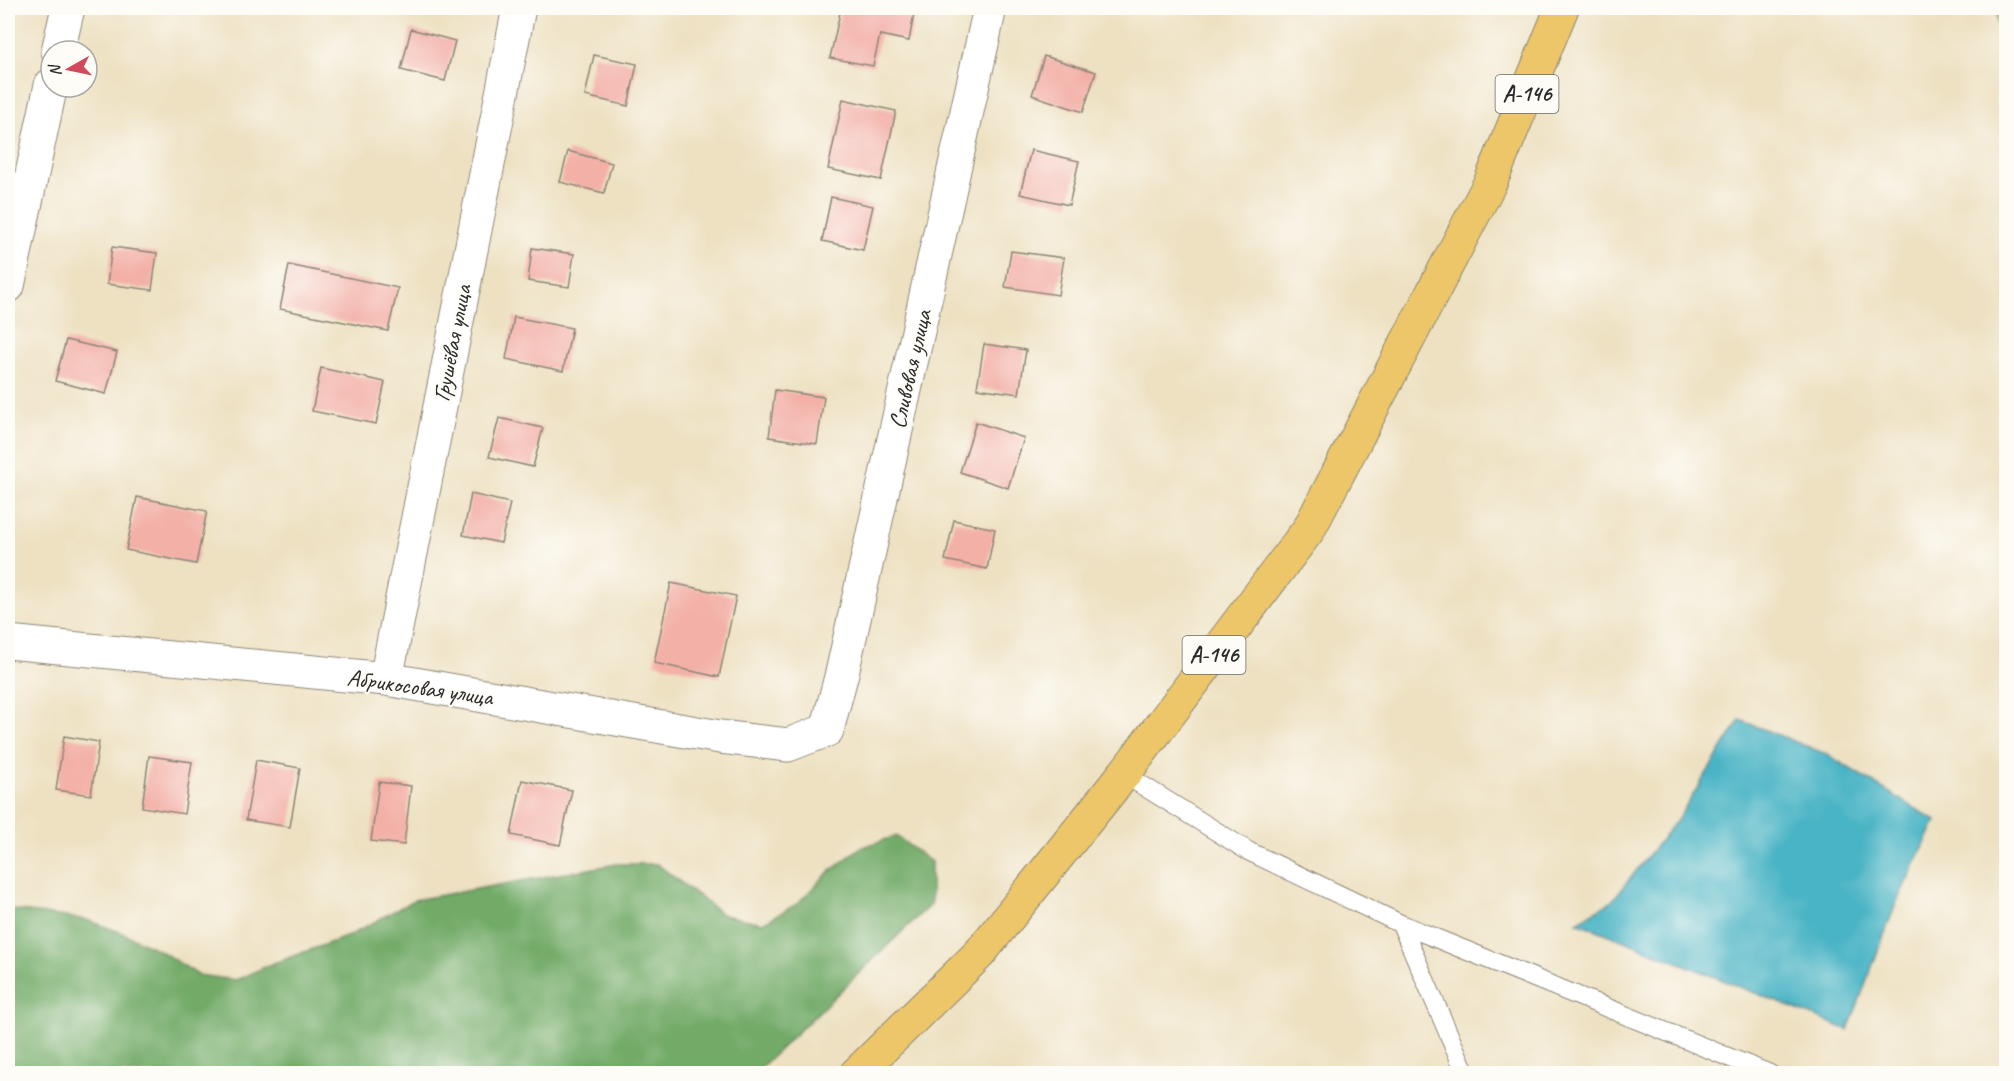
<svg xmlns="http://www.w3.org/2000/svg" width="2014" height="1081" viewBox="0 0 2014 1081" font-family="Caveat,sans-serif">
	<rect width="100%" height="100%" fill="#fdfcf7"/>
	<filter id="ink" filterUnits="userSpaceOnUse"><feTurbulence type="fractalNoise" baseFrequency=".0167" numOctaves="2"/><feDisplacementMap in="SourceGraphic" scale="12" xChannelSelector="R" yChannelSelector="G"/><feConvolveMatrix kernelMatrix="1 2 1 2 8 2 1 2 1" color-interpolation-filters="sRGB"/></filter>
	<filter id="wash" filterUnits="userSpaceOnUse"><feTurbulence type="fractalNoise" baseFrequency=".008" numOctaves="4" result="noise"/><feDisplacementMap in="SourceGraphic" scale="24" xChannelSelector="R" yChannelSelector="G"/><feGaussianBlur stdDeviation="1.35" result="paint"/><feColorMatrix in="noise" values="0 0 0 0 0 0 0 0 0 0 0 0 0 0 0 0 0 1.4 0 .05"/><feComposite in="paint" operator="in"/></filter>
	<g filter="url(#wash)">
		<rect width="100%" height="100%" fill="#eee1c2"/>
		<path fill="#8dc476" stroke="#5c7850" stroke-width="1.5" d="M1996,8H2006V115Z"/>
		<path fill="#72aa67" stroke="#4e6a49" stroke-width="1.5" d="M896,836L931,862V904L755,1073H8V909L87,920L125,934L162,952L198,975L236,980L274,963L349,936L414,900L617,864H657L723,915L763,923L797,904L828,873L860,848Z"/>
		<path fill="#48b4c5" stroke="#3a7078" stroke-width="1.5" d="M1740,720L1826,754L1936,821L1897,901L1848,1030L1577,922L1611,902L1678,819Z"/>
		<g id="blocks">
			<path fill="#f3b0a7" d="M841,8H883L914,14L909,41L880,35L873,66L830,58Z
				M1083,8H1108L1107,14Z
				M411,29L455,41L445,81L401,70Z
				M594,55L637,64L628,106L585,96Z
				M1044,56L1096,72L1083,112L1032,95Z
				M843,99L896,111L881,180L828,169Z
				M1031,150L1079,161L1069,205L1020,194Z
				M568,151L612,163L604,193L560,182Z
				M831,197L873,206L863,250L822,241Z
				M112,247L157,253L152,290L107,284Z
				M532,248L574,254L569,287L528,281Z
				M1011,251L1064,258L1058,295L1005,287Z
				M289,265L398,288L388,331L280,309Z
				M514,317L572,328L563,371L506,359Z
				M66,340L117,352L106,394L55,381Z
				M984,344L1026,350L1019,394L977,388Z
				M321,368L385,382L376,424L312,411Z
				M775,390L824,397L817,444L769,437Z
				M499,418L543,428L533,467L489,457Z
				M976,422L1024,438L1008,488L960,472Z
				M471,494L510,503L501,543L463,535Z
				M137,497L207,511L196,564L126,550Z
				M954,520L995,529L987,569L945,560Z
				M671,583L736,596L719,677L654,663Z
				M64,736L99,742L91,795L56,790Z
				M149,756L192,762L184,814L142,807Z
				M256,760L300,768L290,827L246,820Z
				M522,780L572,790L560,845L511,835Z
				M379,782L411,786L404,845L371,841Z"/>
		</g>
	</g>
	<g filter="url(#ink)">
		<use href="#blocks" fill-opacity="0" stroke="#8c8676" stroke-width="1.5"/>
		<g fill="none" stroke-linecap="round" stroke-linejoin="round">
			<defs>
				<path id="service" d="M1124,774L1248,851L1401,924L1770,1074
					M1401,924L1466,1074"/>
				<path id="minor" d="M58,51L68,8
					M8,286L51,85
					M8,642L386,679L720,737L788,745L827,730L842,673L990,8
					M386,679L519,8"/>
				<path id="trunk" d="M856,1074L979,954L1124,774L1309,529L1491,181L1562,8"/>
			</defs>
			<use href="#service" stroke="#8c8676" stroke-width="20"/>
			<use href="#minor" stroke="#8c8676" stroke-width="35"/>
			<use href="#trunk" stroke="#8c8676" stroke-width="35"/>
			<use href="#service" stroke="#fff" stroke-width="18"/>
			<use href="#minor" stroke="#fff" stroke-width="33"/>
			<use href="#trunk" stroke="#ecc669" stroke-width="33"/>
		</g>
	</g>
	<g text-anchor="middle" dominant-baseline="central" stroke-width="4.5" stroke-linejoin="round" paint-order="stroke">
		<g fill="#fdfcf7" stroke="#6a6a68" stroke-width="1.5">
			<rect x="1495.5" y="75" width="63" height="38" rx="4.5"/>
			<rect x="1182.5" y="636" width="63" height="38" rx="4.5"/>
		</g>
		<g font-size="22" font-weight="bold" fill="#2b2b2b">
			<text x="1527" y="94">А-146</text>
			<text x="1214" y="655">А-146</text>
		</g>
		<g font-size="24" fill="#2b2b2b" stroke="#fdfcf7">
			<text transform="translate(452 343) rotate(-79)">Грушёвая улица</text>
			<text transform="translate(910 369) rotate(-77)">Сливовая улица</text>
			<text transform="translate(420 687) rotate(8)">Абрикосовая улица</text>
		</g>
	</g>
	<rect width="2014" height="1081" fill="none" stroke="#fdfcf7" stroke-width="30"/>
	<g transform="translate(69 69) rotate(261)"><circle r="28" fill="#fdfcf7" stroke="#a9a8a5" stroke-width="1.5"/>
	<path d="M0-4.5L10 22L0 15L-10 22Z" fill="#d1495b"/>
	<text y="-9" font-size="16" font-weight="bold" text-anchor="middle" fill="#2b2b2b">N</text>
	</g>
</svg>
